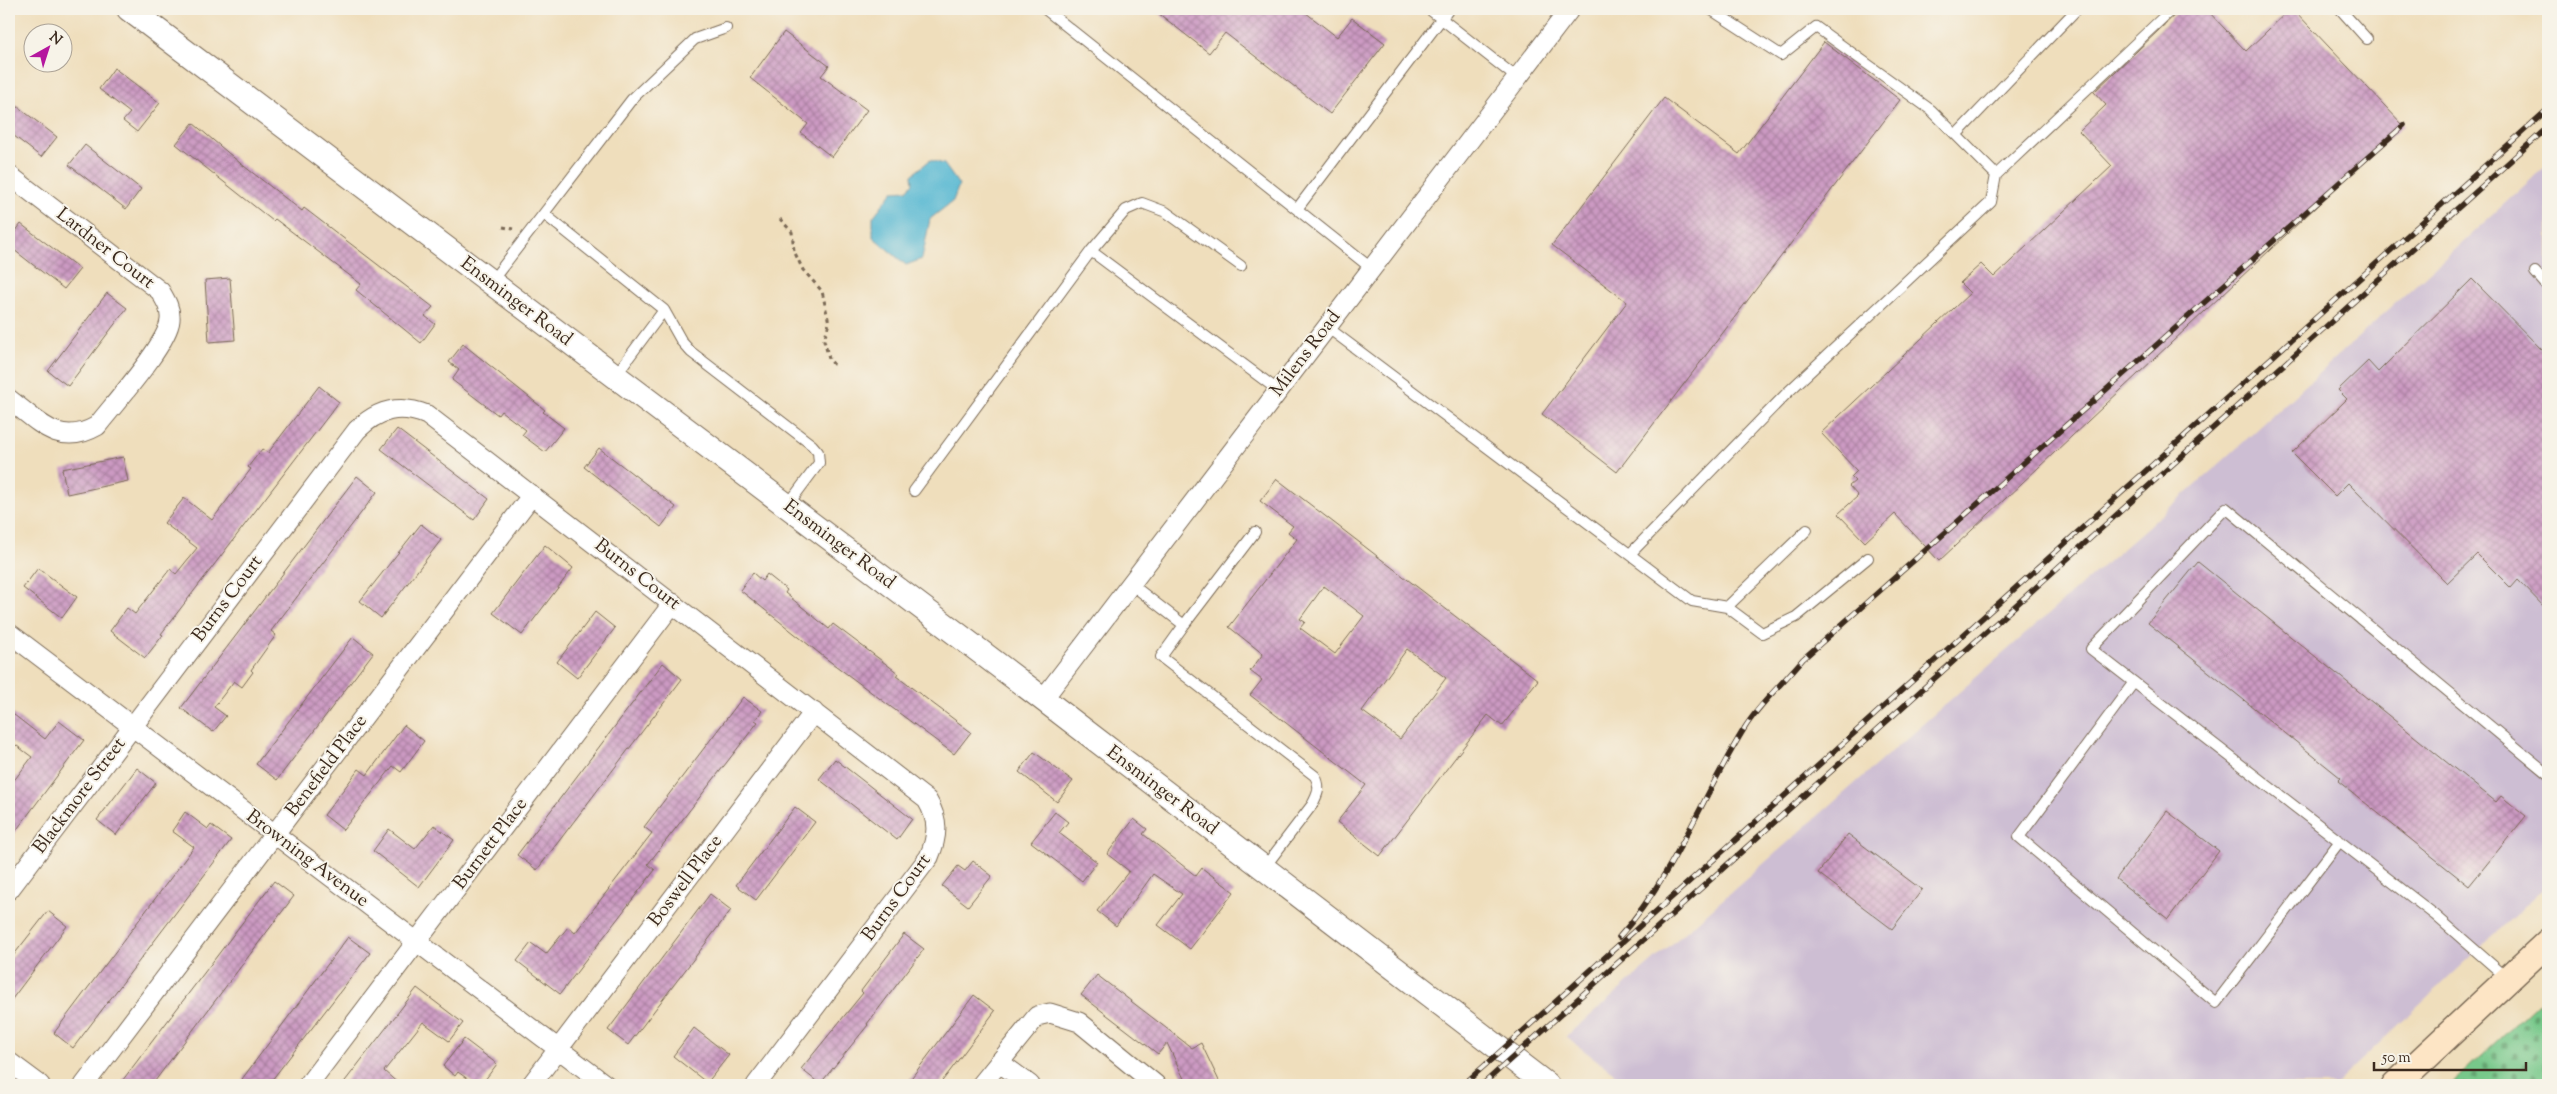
<svg xmlns="http://www.w3.org/2000/svg" width="2557" height="1094" viewBox="0 0 2557 1094" font-family="'Sorts Mill Goudy',serif">
	<defs>
		<pattern id="cemetery-stones" width="16" height="16" patternUnits="userSpaceOnUse" patternTransform="scale(1.25)"><rect width="16" height="16" fill="#77c88a"/><path d="M2 7V4a2 2 0 0 1 4 0v3zM10 15v-3a2 2 0 0 1 4 0v3z" fill="#63a370"/></pattern>
		<pattern id="building-cross-hatch" width="8" height="8" patternUnits="userSpaceOnUse" patternTransform="scale(1.25)"><rect width="8" height="8" fill="#cc9ac3"/><path d="M0 0l8 8M0 8l8-8" fill="none" stroke="#a77e9e"/></pattern>
	</defs>
	<rect width="100%" height="100%" fill="#f7f3e8"/>
	<filter id="ink" filterUnits="userSpaceOnUse"><feTurbulence type="fractalNoise" baseFrequency=".02" numOctaves="2"/><feDisplacementMap in="SourceGraphic" scale="10" xChannelSelector="R" yChannelSelector="G"/><feConvolveMatrix kernelMatrix="1 2 1 2 8 2 1 2 1" color-interpolation-filters="sRGB"/></filter>
	<filter id="wash" filterUnits="userSpaceOnUse"><feTurbulence type="fractalNoise" baseFrequency=".0096" numOctaves="4" result="noise"/><feDisplacementMap in="SourceGraphic" scale="20" xChannelSelector="R" yChannelSelector="G"/><feGaussianBlur stdDeviation="1.12" result="paint"/><feColorMatrix in="noise" values="0 0 0 0 0 0 0 0 0 0 0 0 0 0 0 0 0 1.4 0 .05"/><feComposite in="paint" operator="in"/></filter>
	<g filter="url(#wash)">
		<rect width="100%" height="100%" fill="#efdebc"/>
		<path fill="#cdbed3" d="M2548,164V884L2335,1085H1630L1566,1037L2226,458Z"/>
		<path fill="url(#cemetery-stones)" stroke="#597954" d="M2548,993V1085H2450Z"/>
		<path fill="#54b7d2" stroke="#487078" d="M930,160L944,164L959,185L953,201L930,219L922,259L906,265L873,237V217L893,191L907,190L913,183L912,175Z"/>
		<g id="blocks">
			<path fill="url(#building-cross-hatch)" fill-rule="evenodd" d="M1153,9H1301L1337,37L1352,18L1385,43L1330,114L1225,33L1209,53Z
				M2181,9H2206L2246,51L2290,9H2293L2403,125L1939,561L1895,514L1865,542L1838,514L1858,496L1849,486L1855,481L1851,477L1857,471L1821,433L1970,293L1960,283L1981,264L1994,277L2112,166L2079,131L2106,105L2094,92Z
				M784,32L829,66L821,76L867,110L832,157L801,133L808,124L750,78Z
				M1824,42L1900,100L1617,472L1542,414L1627,302L1552,245L1664,98L1739,154Z
				M114,68L160,103L137,132L123,121L130,113L99,89Z
				M9,100L57,137L41,157L9,132Z
				M193,123L240,163L302,211L304,208L433,307L425,316L435,324L421,343L356,290L361,284L275,219L273,221L176,144Z
				M85,145L141,189L126,209L69,165Z
				M21,224L80,269L64,289L9,246V240Z
				M230,278L235,340L209,342L205,280Z
				M2472,279L2548,356V611L2518,580L2511,588L2477,554L2447,583L2348,483L2335,496L2292,453L2347,399L2338,390L2368,361L2378,372Z
				M107,293L127,308L68,386L48,371Z
				M463,344L545,410L543,412L564,428L545,452L522,435L526,430L501,411L498,415L452,380L459,370L449,362Z
				M319,386L339,402L161,634L163,635L145,658L110,631L127,608L135,614L170,569L176,574L197,548L164,523L184,498L212,520L251,469L248,467L262,449L268,453Z
				M397,429L489,499L474,520L381,449Z
				M599,448L676,507L661,527L584,467Z
				M123,457L128,481L67,494L62,469Z
				M357,476L377,492L271,631L276,635L251,670L253,672L242,687L234,681L214,707L226,716L213,732L181,708Z
				M1277,479L1538,680L1502,726L1488,715L1380,856L1337,822L1366,785L1250,695L1262,680L1250,671L1263,654L1229,627L1297,539L1288,532L1293,526L1260,501ZM1324,586L1364,616L1335,654L1300,628L1305,622L1300,619ZM1407,649L1446,678L1400,739L1362,711Z
				M421,524L441,540L381,618L360,601Z
				M545,545L573,568L522,635L493,613Z
				M2198,562L2496,802L2501,796L2526,816L2469,886L2338,781L2341,778L2148,623Z
				M38,568L77,597L62,618L23,588Z
				M753,573L762,581L767,574L787,590L785,593L829,629L833,624L898,673L896,676L971,732L954,754L824,657L740,590Z
				M595,612L615,628L577,678L557,662Z
				M353,637L373,653L277,780L256,764Z
				M663,663L682,679L537,870L517,855Z
				M743,697L762,711L755,720L758,722L648,864L655,870L560,994L517,961L531,943L546,954L568,927L575,933L652,833L644,827Z
				M9,711L45,739L59,721L84,740L9,840V787L32,757L9,740Z
				M404,725L424,741L401,772L393,766L343,830L324,815L359,769L367,775Z
				M1034,752L1073,781L1057,802L1019,772Z
				M835,759L912,819L897,840L819,779Z
				M137,768L156,783L116,835L97,820Z
				M795,807L815,822L756,900L736,885Z
				M2167,811L2219,851L2168,919L2116,879Z
				M185,812L208,829L211,825L231,840L73,1048L54,1033L194,847L172,831Z
				M1055,812L1068,822L1059,833L1097,862L1082,881L1031,842Z
				M1134,819L1147,829L1143,834L1196,876L1202,868L1234,892L1190,949L1158,925L1182,894L1153,874L1116,926L1097,911L1129,871L1107,854Z
				M434,825L454,840L419,887L373,851L389,829L415,849Z
				M1848,834L1922,890L1892,929L1818,873Z
				M973,861L992,876L968,906L942,886L958,866L965,871Z
				M274,881L294,896L178,1050L152,1085H119Z
				M710,894L731,910L628,1045L608,1030Z
				M48,911L67,926L9,1003V961Z
				M904,934L924,949L867,1024L868,1025L820,1084L801,1069L863,993L861,991Z
				M348,937L370,953L268,1085H250L242,1079Z
				M1097,975L1192,1048L1201,1043L1221,1085H1187L1167,1043L1158,1054L1081,995Z
				M417,988L463,1023L449,1041L423,1022L384,1071L400,1085H342Z
				M974,995L995,1011L950,1071L939,1085H906Z
				M694,1028L729,1055L707,1083L673,1056Z
				M464,1039L497,1064L481,1085H476L458,1072L455,1076L443,1066Z"/>
		</g>
	</g>
	<g filter="url(#ink)">
		<use href="#blocks" fill-opacity="0" stroke="#7a6955" stroke-width="1"/>
		<g fill="none" stroke-linecap="round" stroke-linejoin="round">
			<defs>
				<path id="service" d="M1045,9L1371,268
					M1429,9L1517,78
					M2340,9L2367,39
					M1957,134L2077,9
					M1996,175L2172,9
					M1297,209L1449,9
					M544,214L664,310L615,376
					M1091,251L1126,210L1142,203L1166,212L1241,266
					M2535,272L2548,287
					M491,282L632,99L695,39L726,28
					M664,310L682,342L691,352L812,445L818,452L819,463L787,506
					M1327,327L1692,601L1727,607L1762,633L1796,617L1868,558
					M914,491L1091,251L1279,391
					M1630,554L1787,393L1991,202L1996,175L1931,110L1816,27L1781,55L1710,9
					M1131,584L1184,625L1161,657L1315,776C1321,787 1318,794 1312,805L1264,868
					M1727,607L1807,530
					M1184,625L1255,532
					M2134,682L2019,837L2216,1003L2340,841
					M2507,978L2435,915L2091,649L2226,508L2548,774"/>
				<path id="minor" d="M9,175L160,291C166,301 171,309 170,320C168,344 114,404 97,426C59,448 38,421 9,399
					M9,633L606,1085
					M1043,699L1570,9
					M9,890L357,430C378,409 400,404 427,415L927,800C939,820 938,836 929,857L756,1085
					M9,1062L40,1085
					M999,1062L1030,1085
					M84,1085L532,495
					M308,1085L673,603
					M531,1085L814,712
					M981,1085L1037,1016L1050,1013L1079,1022L1156,1085"/>
				<path id="tertiary" d="M129,9L1043,699L1547,1085"/>
				<path id="secondary" d="M2395,1085L2548,942"/>
			</defs>
			<use href="#service" stroke="#7a6955" stroke-width="12"/>
			<use href="#minor" stroke="#7a6955" stroke-width="21"/>
			<use href="#tertiary" stroke="#7a6955" stroke-width="26"/>
			<use href="#secondary" stroke="#7a6955" stroke-width="29"/>
			<path stroke="#7a6955" stroke-width="3" stroke-dasharray="4 4" stroke-linecap="butt" d="M780,219L792,232L794,251L803,270L822,291L829,323L824,340L829,359L835,366
				M503,227L513,229"/>
			<use href="#service" stroke="#fff" stroke-width="10"/>
			<use href="#minor" stroke="#fff" stroke-width="19"/>
			<use href="#tertiary" stroke="#fff" stroke-width="24"/>
			<use href="#secondary" stroke="#fde5c5" stroke-width="26"/>
			<defs>
				<path id="rail" d="M1619,937C1673,877 1702,797 1744,729C1758,705 1785,681 1803,659L2404,125
					M1463,1085L2548,109
					M1482,1085L2548,127"/>
			</defs>
			<use href="#rail" stroke="#3b2a1e" stroke-width="5.5"/>
			<use href="#rail" stroke="#f7f3e8" stroke-width="4" stroke-dasharray="11" stroke-linecap="butt"/>
		</g>
	</g>
	<g text-anchor="middle" dominant-baseline="central" stroke-width="4" stroke-linejoin="round" paint-order="stroke">
		<g font-size="19" fill="#3b2a1e" stroke="#f7f3e8">
			<text transform="translate(105 249) rotate(38)">Lardner Court</text>
			<text transform="translate(516 302) rotate(37)">Ensminger Road</text>
			<text transform="translate(1306 354) rotate(-53)">Milens Road</text>
			<text transform="translate(839 545) rotate(37)">Ensminger Road</text>
			<text transform="translate(637 575) rotate(38)">Burns Court</text>
			<text transform="translate(228 599) rotate(-53)">Burns Court</text>
			<text transform="translate(327 766) rotate(-53)">Benefield Place</text>
			<text transform="translate(1162 791) rotate(37)">Ensminger Road</text>
			<text transform="translate(80 796) rotate(-53)">Blackmore Street</text>
			<text transform="translate(491 844) rotate(-53)">Burnett Place</text>
			<text transform="translate(307 859) rotate(37)">Browning Avenue</text>
			<text transform="translate(686 881) rotate(-53)">Boswell Place</text>
			<text transform="translate(897 898) rotate(-54)">Burns Court</text>
		</g>
	</g>
	<rect width="2557" height="1094" fill="none" stroke="#f7f3e8" stroke-width="30"/>
	<g transform="translate(48 48) rotate(39)"><circle r="24" fill="#f7f3e8" stroke="#aca397"/>
	<path d="M0-4L9 19L0 12L-9 19Z" fill="#b5179e"/>
	<text y="-8" font-size="14" font-weight="bold" text-anchor="middle" fill="#3b2a1e">N</text>
	</g>
	<path d="M2374 1062v8h152v-8" fill="none" stroke="#3b2a1e" stroke-width="2.5"/>
	<text x="2382" y="1062" font-size="15" fill="#3b2a1e" stroke="#f7f3e8" stroke-width="4" paint-order="stroke">50 m</text>
</svg>
